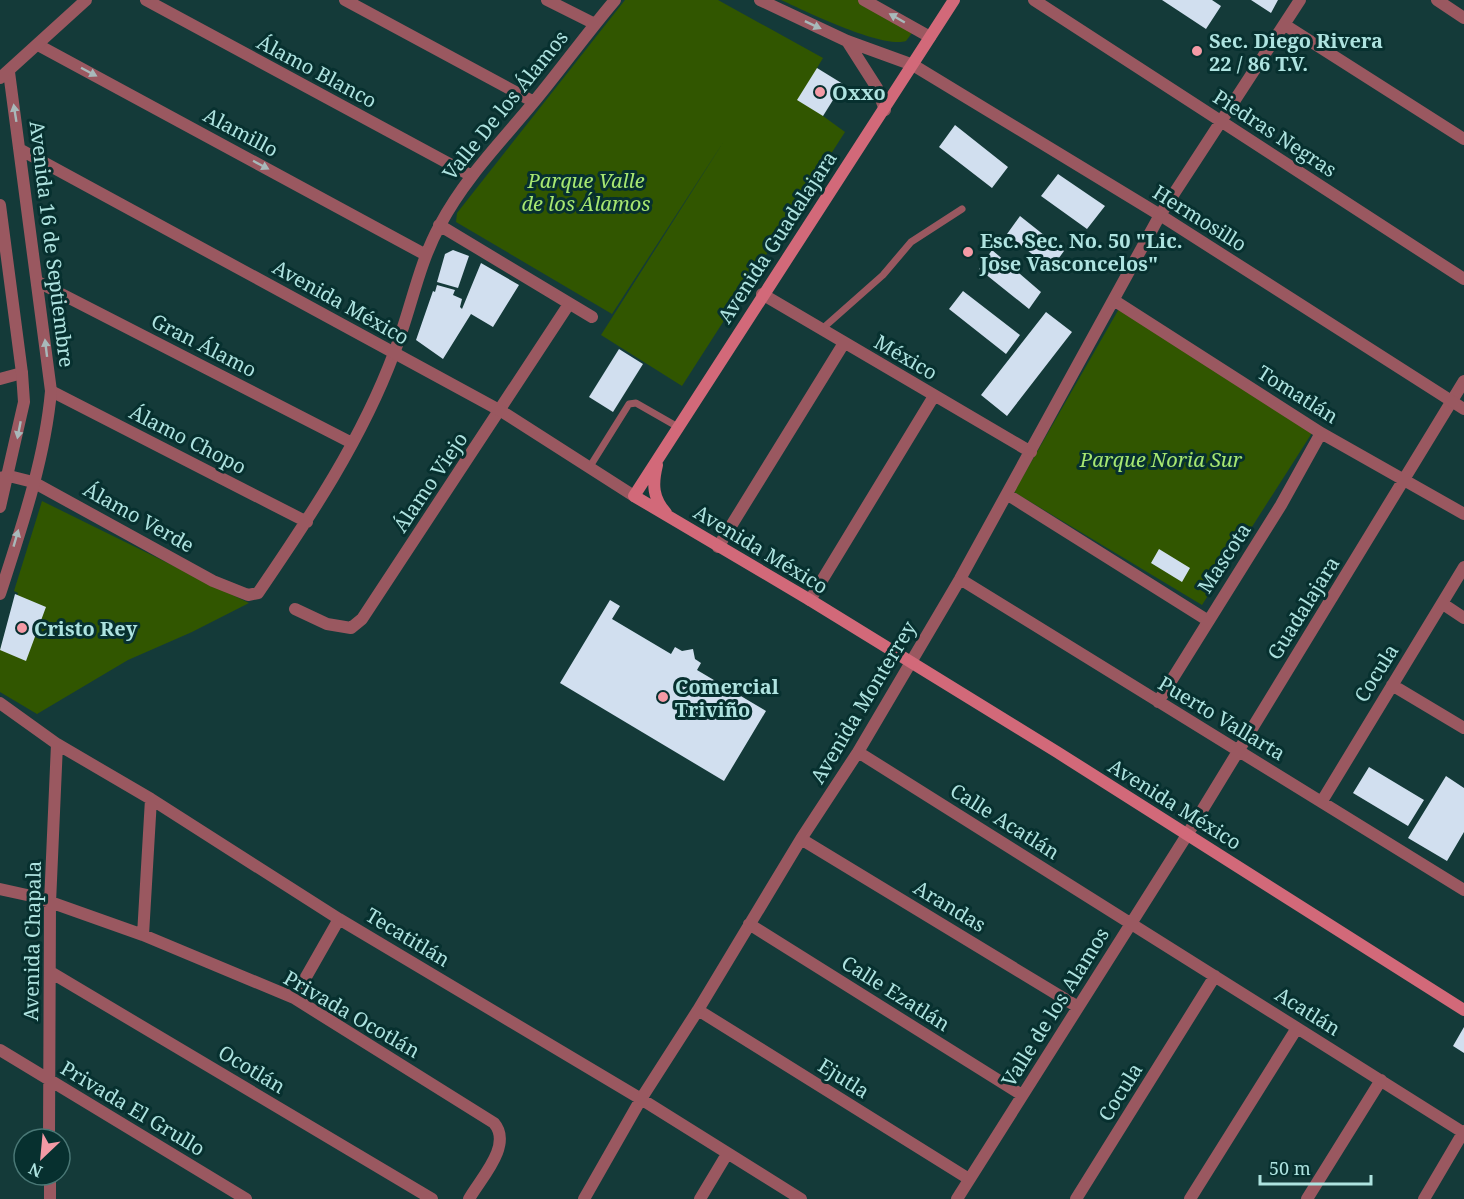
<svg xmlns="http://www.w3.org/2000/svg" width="1464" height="1199" viewBox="0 0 1464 1199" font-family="'Noto Serif',serif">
	<rect width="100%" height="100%" fill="#143a39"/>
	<path fill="#315600" d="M625,0H718L823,58L817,68L823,116L845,132L682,386L601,335L724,141L612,314L456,222L457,213Z
		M781,0H865L912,33L906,41C883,49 805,11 781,0Z
		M1120,307L1312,433L1202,605L1014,492Z
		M42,501L249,603L192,632L128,660L37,714L0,692V650L18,593L14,591Z"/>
	<path fill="#d1dfef" d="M1162,0H1212L1221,6L1206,29Z
		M1251,0H1278L1271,13Z
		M817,68L843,84L823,116L797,100Z
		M955,125L1008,167L992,188L939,147Z
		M1058,174L1105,206L1087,229L1041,196Z
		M1020,216L1064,251L1051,269L1007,234Z
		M453,250L469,256L458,288L437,282L445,254Z
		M992,250L1041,292L1029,309L979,269Z
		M481,263L519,285L493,327L471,314L443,359L416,340L433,291L435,292L437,285L455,290L453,295L462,299L460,307L462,309Z
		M963,291L1020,335L1006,354L949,309Z
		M1046,312L1072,332L1007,416L981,395Z
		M619,349L643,364L613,412L589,397Z
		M1159,549L1190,568L1182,582L1151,563Z
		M15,594L46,607L26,661L0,650Z
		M610,600L620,606L612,619L671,654L675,647L682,651L693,649L695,659L701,663L697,670L766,711L724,781L560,683Z
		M1369,767L1424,800L1408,826L1353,793Z
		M1446,776L1464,788V832L1447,861L1408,838Z
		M1464,1027V1053L1453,1046Z"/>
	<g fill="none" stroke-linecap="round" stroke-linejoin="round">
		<path stroke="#9a5860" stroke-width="7" d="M822,329L883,275L911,242L962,209
			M589,468L629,404L636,403L678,427"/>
		<path stroke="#9a5860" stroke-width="12" d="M146,0L470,175
			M345,0L534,102
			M547,0L595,24
			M1034,0L1464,279
			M1437,0L1464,18
			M1285,25L1464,139
			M38,45L426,255
			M439,225L592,317
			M38,282L352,443
			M762,294L1031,452
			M1115,301L1321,433L1464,514
			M0,379L22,373
			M51,391L307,522
			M0,478L9,476L33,482L213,581L248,595L258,593C310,517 362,439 394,353C411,310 418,265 440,225C465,178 500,143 533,103C561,69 587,33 615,0
			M1008,495L1207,620
			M718,547L844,343
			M960,579L1464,890
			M810,600L934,396
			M1443,604L1464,618
			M295,609L327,624L351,628L362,619L569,304
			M1392,685L1464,728
			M1158,702L1281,505L1321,433
			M0,703L57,744L151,799L339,919L641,1099L801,1199
			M858,752L1464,1133
			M1322,801L1464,567
			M801,839L1078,1007
			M0,889L36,897L143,935L294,998L494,1123C513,1145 481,1178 469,1199
			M749,924L1022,1095
			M143,935L151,799
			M52,973L432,1199
			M294,998L339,919
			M698,1010L969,1179
			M0,1050L246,1199
			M49,1139L50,903L57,744
			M50,1199V1175
			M584,1199L641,1099L698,1010L801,839L858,752L960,579L1160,215L1300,0
			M700,1199L727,1154
			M957,1199L1187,835L1464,381
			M1076,1199L1215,976
			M1190,1199L1297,1028
			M1307,1199L1381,1080
			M1424,1199L1464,1131"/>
		<path stroke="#9a5860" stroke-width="12" d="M760,0L847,41L913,65L1160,215L1464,409
			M864,0L930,37
			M847,41L877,88L885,110
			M0,78L86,0
			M21,150L501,411L634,496
			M0,205L22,373L24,402L0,507
			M0,594C21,529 45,459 51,391L9,72"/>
		<path stroke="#d26979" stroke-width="12" d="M954,0L634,496L810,600L1057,752L1464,1010
			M657,465C652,485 653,498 666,513"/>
	</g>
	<defs><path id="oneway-solid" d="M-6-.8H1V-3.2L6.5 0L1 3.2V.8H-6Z" transform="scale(1.5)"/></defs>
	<g fill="#a8b9ba">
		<use href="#oneway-solid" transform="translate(897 18) rotate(-150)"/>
		<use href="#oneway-solid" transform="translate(813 25) rotate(25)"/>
		<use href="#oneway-solid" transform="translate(89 72) rotate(28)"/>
		<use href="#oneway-solid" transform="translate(15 113) rotate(-99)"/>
		<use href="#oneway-solid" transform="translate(261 165) rotate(28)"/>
		<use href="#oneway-solid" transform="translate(46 348) rotate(-97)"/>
		<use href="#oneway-solid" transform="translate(19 430) rotate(101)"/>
		<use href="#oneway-solid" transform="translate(16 538) rotate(-74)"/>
	</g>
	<g fill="#f49aa5" stroke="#07302f" stroke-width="2">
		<circle cx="1197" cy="51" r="6"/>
		<circle cx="820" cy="92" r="6"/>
		<circle cx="968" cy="252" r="6"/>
		<circle cx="22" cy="628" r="6"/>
		<circle cx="663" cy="697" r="6"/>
	</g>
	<g text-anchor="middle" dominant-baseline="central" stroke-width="6" stroke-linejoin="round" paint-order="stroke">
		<g font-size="20" font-weight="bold" fill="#aee3e0" stroke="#07302f" text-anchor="start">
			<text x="1209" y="40">Sec. Diego Rivera<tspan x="1209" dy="23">22 / 86 T.V.</tspan></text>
			<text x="832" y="92">Oxxo</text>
			<text x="980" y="240">Esc. Sec. No. 50 "Lic.<tspan x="980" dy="23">Jose Vasconcelos"</tspan></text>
			<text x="34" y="628">Cristo Rey</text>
			<text x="675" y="686">Comercial<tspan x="675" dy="23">Triviño</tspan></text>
		</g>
		<g font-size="20" fill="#aee3e0" stroke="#07302f">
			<text transform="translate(317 71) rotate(28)">Álamo Blanco</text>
			<text transform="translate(505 105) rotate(-51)">Valle De los Álamos</text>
			<text transform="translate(241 132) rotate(28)">Alamillo</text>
			<text transform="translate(1275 133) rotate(33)">Piedras Negras</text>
			<text transform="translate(1200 218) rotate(32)">Hermosillo</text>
			<text transform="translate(777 237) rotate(-57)">Avenida Guadalajara</text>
			<text transform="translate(52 244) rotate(83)">Avenida 16 de Septiembre</text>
			<text transform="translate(341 302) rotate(29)">Avenida México</text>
			<text transform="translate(204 345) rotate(27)">Gran Álamo</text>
			<text transform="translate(906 357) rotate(30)">México</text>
			<text transform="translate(1298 394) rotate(32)">Tomatlán</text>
			<text transform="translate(188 439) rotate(27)">Álamo Chopo</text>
			<text transform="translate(430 482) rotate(-56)">Álamo Viejo</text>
			<text transform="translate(139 517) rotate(29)">Álamo Verde</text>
			<text transform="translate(761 549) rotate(31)">Avenida México</text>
			<text transform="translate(1224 558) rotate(-57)">Mascota</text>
			<text transform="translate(1303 608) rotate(-58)">Guadalajara</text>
			<text transform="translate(1376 673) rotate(-58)">Cocula</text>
			<text transform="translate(863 702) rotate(-59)">Avenida Monterrey</text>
			<text transform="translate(1222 718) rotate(31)">Puerto Vallarta</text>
			<text transform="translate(1175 804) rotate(32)">Avenida México</text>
			<text transform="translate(1005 821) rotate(32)">Calle Acatlán</text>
			<text transform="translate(950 906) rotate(31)">Arandas</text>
			<text transform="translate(408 937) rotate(31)">Tecatitlán</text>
			<text transform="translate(32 941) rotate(-89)">Avenida Chapala</text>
			<text transform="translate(896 993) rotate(32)">Calle Ezatlán</text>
			<text transform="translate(1055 1007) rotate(-58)">Valle de los Alamos</text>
			<text transform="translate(1308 1011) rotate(32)">Acatlán</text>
			<text transform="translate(352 1014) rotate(30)">Privada Ocotlán</text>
			<text transform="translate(252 1069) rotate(31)">Ocotlán</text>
			<text transform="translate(844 1078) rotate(32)">Ejutla</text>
			<text transform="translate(1120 1092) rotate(-58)">Cocula</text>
			<text transform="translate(133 1108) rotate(31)">Privada El Grullo</text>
		</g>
		<g font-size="20" font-style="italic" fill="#a7e771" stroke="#07302f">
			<text x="586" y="180">Parque Valle<tspan x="586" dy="23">de los Álamos</tspan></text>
			<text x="1161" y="459">Parque Noria Sur</text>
		</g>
	</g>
	<g transform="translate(42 1157) rotate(206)"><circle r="28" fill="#07302f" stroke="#4a7876" stroke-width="1.5"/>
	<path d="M0-4.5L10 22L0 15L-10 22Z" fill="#f49aa5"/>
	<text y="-9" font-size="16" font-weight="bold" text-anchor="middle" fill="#aee3e0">N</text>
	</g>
	<path d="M1260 1175v9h111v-9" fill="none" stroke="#aee3e0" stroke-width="3"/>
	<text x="1269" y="1175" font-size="18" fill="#aee3e0" stroke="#07302f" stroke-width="4.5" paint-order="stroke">50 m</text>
</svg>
